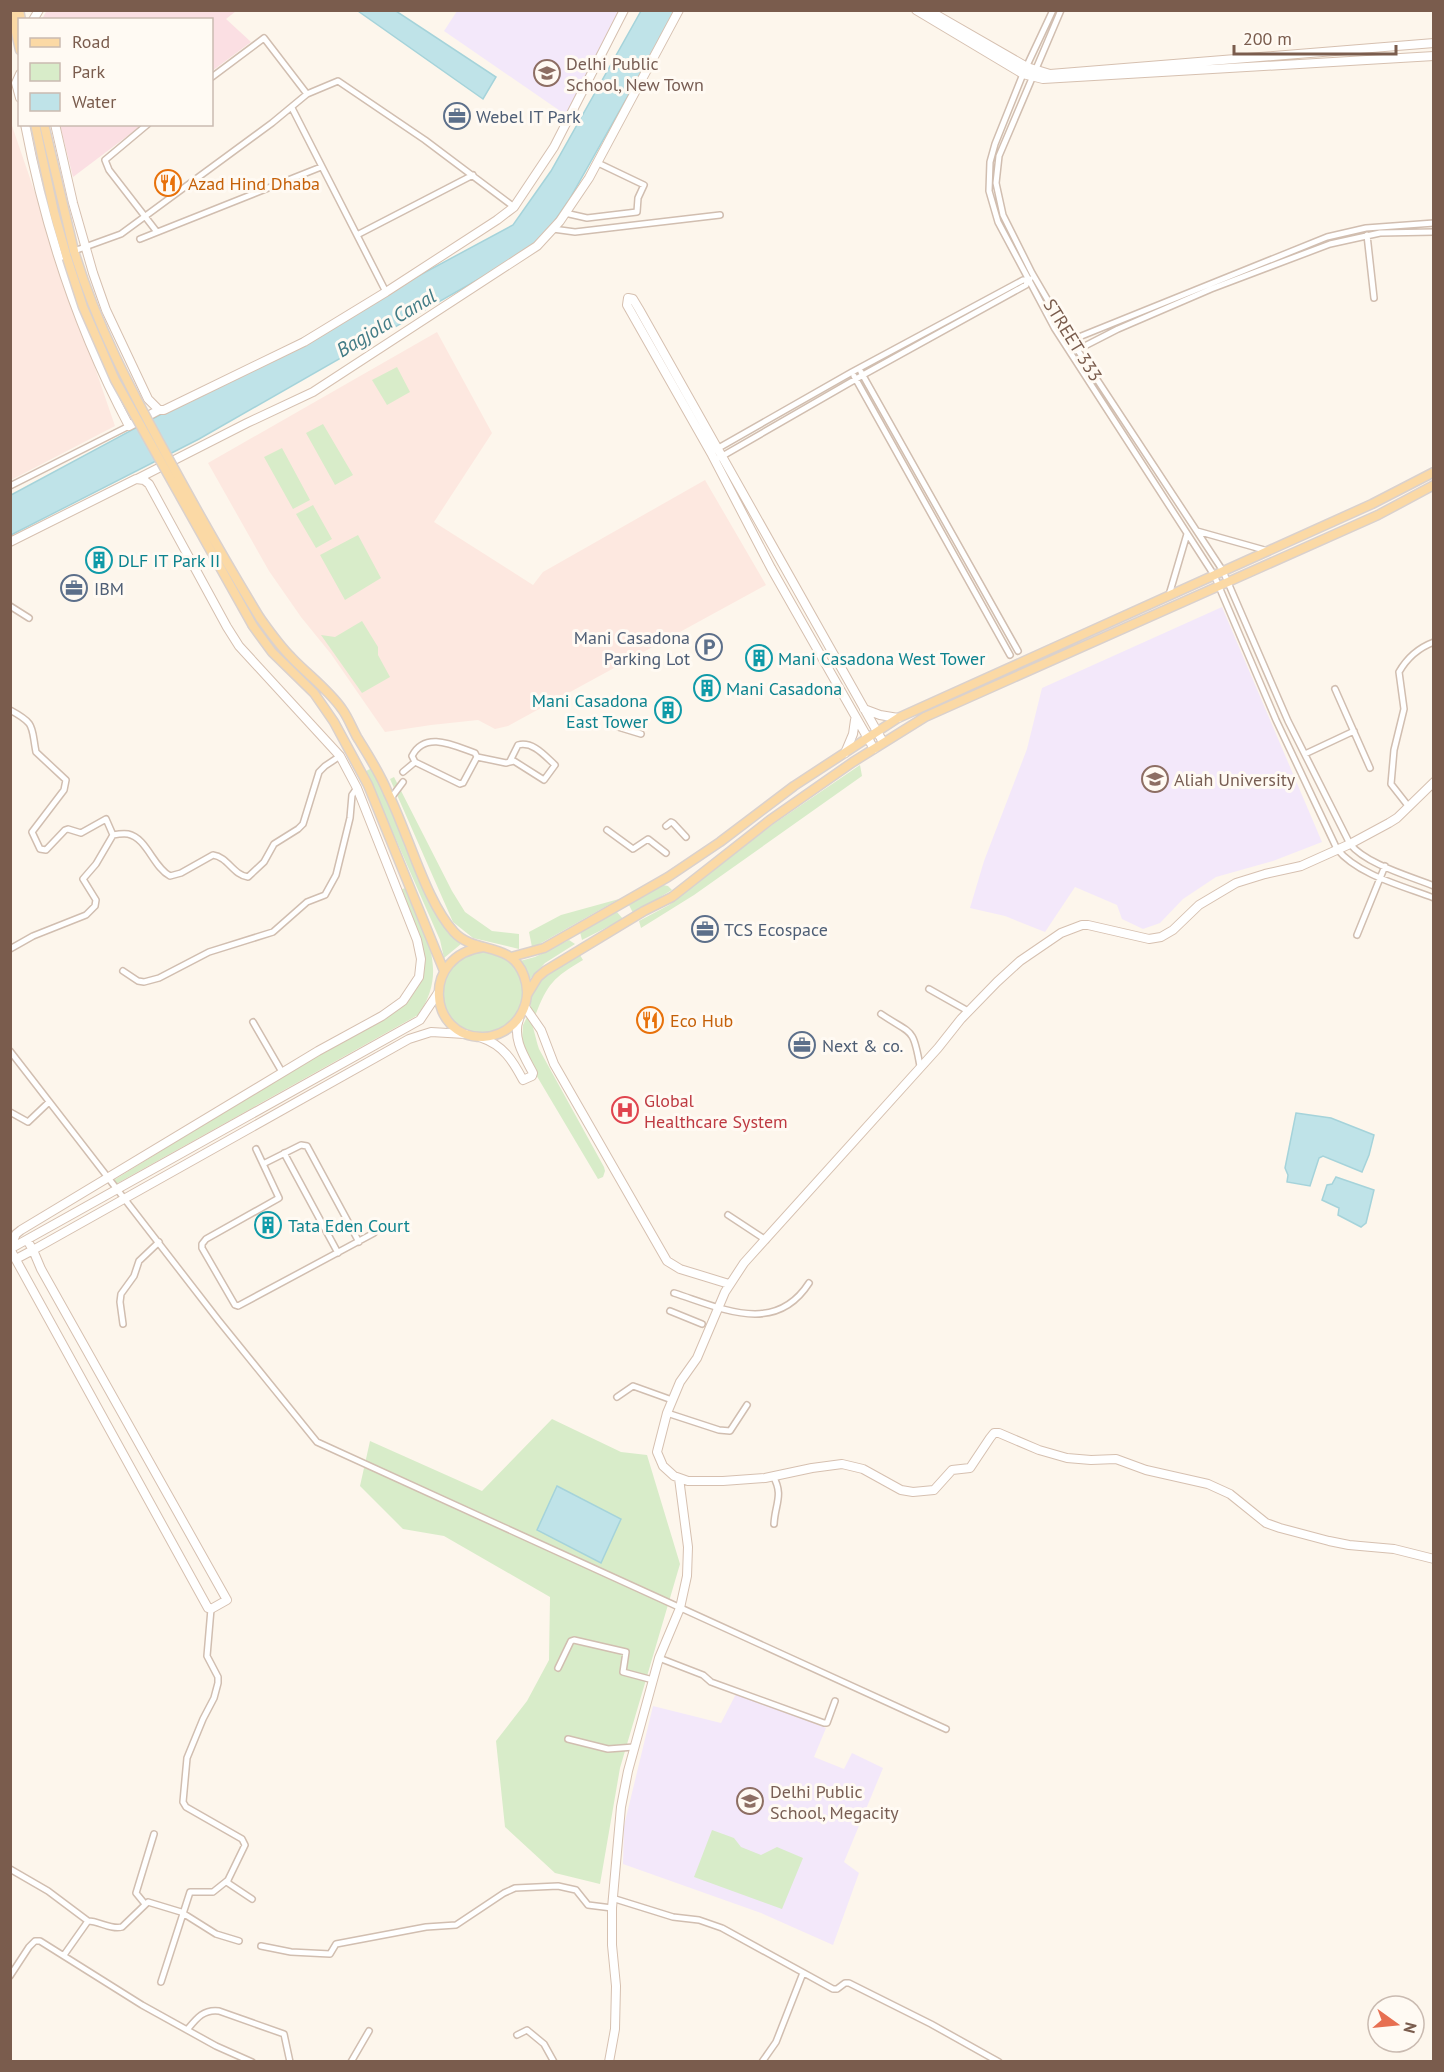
<svg xmlns="http://www.w3.org/2000/svg" width="1444" height="2072" viewBox="0 0 1444 2072" font-family="'PT Sans',sans-serif">
	<rect width="100%" height="100%" fill="#fdf6ec"/>
	<path fill="#fde8e0" d="M10,120L115,426L11,480H10Z
		M437,332L492,433L434,522L533,585L543,572L705,480L766,585L508,726L495,729L478,720L431,725L385,732L331,654L301,617L269,571L208,463Z"/>
	<path fill="#f3e8fa" d="M457,11H622L566,115L444,31Z
		M1222,607L1322,842L1273,861L1216,877L1183,899L1160,923L1143,929L1122,919L1117,905L1075,887L1045,932L1005,916L970,908L984,861L1027,749L1042,688Z
		M737,1692L826,1728L814,1757L844,1769L852,1753L883,1768L844,1862L859,1873L833,1945L761,1913L623,1864L624,1826L653,1706L721,1723Z"/>
	<path fill="#fbdfe3" d="M47,10L236,11L226,19L251,42L212,71V20L42,19Z
		M60,125V124L142,125L73,177Z"/>
	<path fill="#d8ecc9" d="M397,367L410,392L387,405L372,380Z
		M323,424L353,475L335,485L306,433Z
		M282,448L310,500L293,509L264,457Z
		M313,505L332,539L316,548L296,514Z
		M358,535L381,578L345,600L320,555Z
		M362,621L378,647V655L390,677L362,693L321,635L335,637Z
		M860,765L862,776L694,895L641,928L639,921L669,905L772,825Z
		M372,768L431,902L448,933L461,944L444,958L440,940L390,826L364,772Z
		M394,777L452,891L465,912L492,931L519,934V949L473,938L453,922L390,779Z
		M663,885L668,886L672,890L633,913L629,905Z
		M406,888C424,932 450,970 418,1015L116,1184L114,1180L295,1068L395,1011L424,967L423,949L402,889Z
		M619,899L536,946L532,947L529,932L561,915Z
		M617,912L623,919L582,940L580,932Z
		M569,940L575,944L545,963L530,979L520,961L535,957Z
		M442 992a41 41 0 1 1 82 0a41 41 0 1 1-82 0Z
		M580,955L583,960C553,978 548,983 535,1016C515,989 561,966 580,955Z
		M528,1015C534,1026 535,1037 539,1049L604,1167L605,1171L603,1177L598,1179L532,1068L522,1041L523,1025Z
		M552,1419L621,1452L647,1455L680,1564L620,1768L600,1884L555,1873L505,1827L496,1741L527,1701L549,1660L550,1597L444,1536L403,1529L360,1486L370,1441L482,1491Z
		M712,1830L734,1838L741,1847L761,1855L777,1847L803,1858L782,1909L694,1877Z"/>
	<path fill="#bfe3e8" stroke="#a5d3da" stroke-width="1.5" d="M358,11H396L496,77L483,99Z
		M641,11H676L569,200L538,245L199,439L11,535V495L513,225L551,171Z
		M1296,1113L1331,1118L1374,1135L1369,1155L1362,1172L1323,1156L1319,1158L1310,1186L1287,1182L1288,1175L1285,1168Z
		M1336,1177L1374,1190L1366,1223L1361,1227L1338,1215L1339,1208L1322,1200L1327,1185L1332,1184Z
		M557,1486L621,1519L601,1563L537,1530Z"/>
	<g fill="none" stroke-linecap="round" stroke-linejoin="round">
		<defs>
			<path id="street" d="M1053,10L1023,74L995,144L990,162L989,191L998,222L1055,329L1214,575L1276,720L1337,849C1358,875 1403,886 1434,898
				M1061,10L999,156L996,183L1003,215L1032,273L1071,340L1223,571L1288,721L1350,844C1366,864 1409,876 1434,886
				M212,77L264,38L307,94
				M292,108L386,292
				M148,124L105,160L109,170L157,232
				M565,213L587,218L637,212L638,198L644,185L598,163
				M553,229L575,232L720,215
				M357,235L473,175
				M1367,235L1374,298
				M140,239L321,167
				M74,251L121,234L272,123L307,94L338,81L425,140L514,207
				M1069,341L1327,237L1366,228L1434,223
				M1075,351L1118,329L1211,289L1330,244L1380,233L1434,232
				M861,372L1018,651
				M854,376L1010,655
				M715,450L852,372L1023,280L1030,279
				M719,458L863,375L1026,285L1028,280
				M10,486L129,426
				M1197,531L1268,551
				M1169,595L1187,534
				M10,606L29,618
				M1335,689L1370,768
				M10,710C36,724 31,726 36,752L66,780L64,790L32,832L40,849L46,850L65,830L68,829L81,833L106,819L113,835C118,834 123,833 128,834C147,838 153,867 170,876L181,873L213,855C228,857 233,875 248,877L264,862L274,844L298,829L303,824L319,772L325,766L340,756
				M618,727L641,734
				M1305,754L1354,731
				M415,762L412,756C425,730 455,746 475,753L477,757
				M403,772L415,762L460,784L463,783L477,757L506,763L514,761L544,780L555,765C545,756 533,741 518,745L510,761
				M391,798L403,782
				M1409,807L1391,784L1394,750L1404,709L1399,672C1407,658 1418,648 1434,642
				M666,826L671,822L673,823L686,837
				M607,830L633,849L648,839L666,853
				M1357,935L1385,866
				M10,949L33,936L86,915L95,906L96,900L83,879L96,864L113,835
				M123,971L138,981L144,982L159,978L209,952L273,932L307,902L325,895L336,875L350,818L352,795L357,788
				M929,989L968,1011
				M881,1014C912,1035 913,1026 920,1066
				M253,1022L282,1072
				M10,1051L219,1321L317,1442L946,1729
				M10,1112L28,1122L49,1102
				M256,1149L279,1198L206,1239L202,1244V1248L235,1305L238,1306L374,1233
				M284,1153L338,1253
				M263,1164L301,1145L307,1146L359,1242
				M728,1215L766,1240
				M674,1293C721,1308 775,1336 809,1283
				M670,1311L702,1324
				M123,1324L120,1302L121,1294L134,1276L139,1261L159,1242
				M617,1397L633,1386L672,1400
				M667,1413L719,1430L730,1431L747,1405
				M773,1476C784,1495 775,1504 774,1524
				M659,1658L703,1675L711,1682L824,1723H827L835,1701
				M558,1668L571,1641L574,1640L626,1652L623,1672L653,1680
				M568,1739L608,1749L634,1747
				M10,1869L48,1891L88,1921
				M228,1880V1883L252,1899
				M612,1898L673,1917L699,1920L722,1928L833,1989H837L845,1983H849L931,2024L999,2062
				M145,1904L136,1893L154,1834
				M261,1946L291,1952L330,1954L336,1944L426,1927L456,1925L504,1893L515,1888L558,1886L576,1890L588,1905L612,1908
				M64,1955L88,1921C99,1921 111,1930 122,1927L148,1902L181,1912L216,1934L239,1941
				M10,1976L29,1947L35,1941H40L142,2005L216,2046L252,2062
				M161,1982L190,1892H213L228,1880L245,1845L242,1839L186,1807L183,1802L187,1758L203,1719L214,1698L218,1683V1677L207,1656L211,1609
				M187,2030C196,2019 203,2009 219,2011L284,2034L290,2062
				M517,2035L527,2030L544,2044L554,2062
				M351,2062L369,2031
				M762,2062L776,2042L803,1973"/>
			<path id="secondary" d="M916,10L1023,74L1043,79L1434,56
				M928,10L1027,67L1050,74L1434,43
				M33,20L39,10
				M20,74L16,83L20,98
				M25,124C45,229 79,332 129,426L159,410
				M55,124L73,203L93,273L106,310L148,399L159,410H164L304,342L386,292L497,220L514,207L554,147L624,10
				M137,479L247,423L313,392L537,246L560,221L589,178L679,10
				M10,542L136,479L144,480L149,484L227,627L239,646L340,756L357,788L417,940L421,959L419,977L403,1001L382,1016L318,1051L21,1230L16,1234L10,1248
				M864,709L880,715L898,718
				M874,749L771,568L711,453L627,305L628,298L633,299L639,309L883,742
				M845,753L853,734L855,720
				M1434,782L1397,818L1389,823L1350,844L1301,866L1265,874L1236,883L1199,905L1173,930L1161,937L1149,939L1088,925H1082L1061,933L1020,961L997,982L961,1019L938,1048L744,1263L725,1292L697,1358L680,1382L667,1413L657,1452L663,1466L674,1476L688,1481H723L765,1478L812,1468L842,1464L863,1469L901,1490L913,1492L934,1490L952,1470L970,1468L990,1438L994,1433H999L1039,1450L1067,1458L1091,1460L1116,1459L1146,1470L1208,1484L1230,1494L1266,1523L1280,1528L1329,1541L1349,1545L1394,1549L1434,1559
				M525,1007L541,1030L554,1064L667,1261L680,1269L729,1284
				M482,1038C503,1045 513,1061 523,1080L532,1076L533,1073C524,1056 512,1038 519,1019
				M10,1249L208,1608L211,1609L227,1600L41,1269L33,1250L409,1039L431,1032L465,1034
				M10,1249L420,1020L438,993
				M16,1259L33,1250L27,1240
				M609,2062L615,2029L616,1986L612,1945V1908L621,1807L628,1771L659,1658L680,1608L687,1576L688,1547L679,1478"/>
			<path id="primary" d="M11,10L20,50
				M19,10L21,20
				M35,124L54,212L67,258
				M44,124L74,251
				M260,618C270,632 279,645 291,657C307,674 328,689 342,709C348,717 352,728 357,737C368,755 380,773 388,793C396,809 402,826 409,843C420,871 434,910 454,932C475,955 511,940 524,976C535,1005 514,1036 483,1037C428,1038 420,955 484,947
				M253,626L272,652L314,693L334,722L368,785L444,971
				M511,957L544,948L668,877L720,842L794,786L898,718L1372,504L1434,472
				M527,995L538,977L545,971L644,911L672,897L770,820L853,762L925,717L1378,515L1434,485"/>
		</defs>
		<use href="#street" stroke="#d1beb0" stroke-width="8"/>
		<use href="#secondary" stroke="#d6c0b0" stroke-width="10"/>
		<use href="#primary" stroke="#dad1cd" stroke-width="11"/>
		<use href="#street" stroke="#fff" stroke-width="5"/>
		<use href="#secondary" stroke="#fff" stroke-width="8"/>
		<use href="#primary" stroke="#fbd9a5" stroke-width="8"/>
		<defs>
			<path id="primary-bridge" d="M75,254C97,326 130,388 166,454C196,509 227,564 260,618
				M67,258L83,307L115,380L253,626"/>
		</defs>
		<use href="#primary-bridge" stroke="#dad1cd" stroke-width="11" stroke-linecap="butt"/>
		<use href="#primary-bridge" stroke="#fbd9a5" stroke-width="8"/>
	</g>
	<defs>
		<symbol id="school-ring" viewBox="-11 -11 22 22"><circle r="9.5" fill="#fffaf3" stroke="#8d6e63" stroke-width="1.5"/><path d="M0-5L7-2L0 1L-7-2ZM-4 1L0 2.5L4 1V4Q0 6-4 4Z" fill="#8d6e63"/></symbol>
		<symbol id="office-ring" viewBox="-11 -11 22 22"><circle r="9.5" fill="#fffaf3" stroke="#5c6f8a" stroke-width="1.5"/><path d="M-6-3h4V-5.5h4V-3h4V5H-6ZM-1-4.5V-3h2v-1.5ZM-6 0V1H6V0Z" fill="#5c6f8a"/></symbol>
		<symbol id="restaurant-ring" viewBox="-11 -11 22 22"><circle r="9.5" fill="#fffaf3" stroke="#e8710a" stroke-width="1.5"/><path d="M-5-6h1v4h1v-4h1v4h1v-4h1v5L-1.5 .5V6h-2V.5L-5-1ZM5-6V6H3V1.5H1.5Q1.5-4 5-6Z" fill="#e8710a"/></symbol>
		<symbol id="building-ring" viewBox="-11 -11 22 22"><circle r="9.5" fill="#fffaf3" stroke="#0f9aa8" stroke-width="1.5"/><path d="M-4-6H4V6H1V3H-1V6H-4ZM-2.5-4.3h1.7v1.8h-1.7ZM.8-4.3h1.7v1.8H.8ZM-2.5-1h1.7V.8h-1.7ZM.8-1h1.7V.8H.8Z" fill="#0f9aa8"/></symbol>
		<symbol id="parking-ring" viewBox="-11 -11 22 22"><circle r="9.5" fill="#fffaf3" stroke="#5c6f8a" stroke-width="1.5"/><path d="M-3.5-5.5H1a3.5 3.5 0 0 1 0 7H-1V5.5H-3.5ZM-1-3.4V-.6H.8a1.4 1.4 0 0 0 0-2.8Z" fill="#5c6f8a"/></symbol>
		<symbol id="university-ring" viewBox="-11 -11 22 22"><circle r="9.5" fill="#fffaf3" stroke="#8d6e63" stroke-width="1.5"/><path d="M0-5L7-2L0 1L-7-2ZM-4 1L0 2.5L4 1V4Q0 6-4 4Z" fill="#8d6e63"/></symbol>
		<symbol id="hospital-ring" viewBox="-11 -11 22 22"><circle r="9.5" fill="#fffaf3" stroke="#e0444e" stroke-width="1.5"/><path d="M-5-5h3v3.5h4V-5h3V5h-3V1.5h-4V5h-3Z" fill="#e0444e"/></symbol>
	</defs>
	<g fill-rule="evenodd">
		<use href="#school-ring" x="532" y="58" width="30" height="30"/>
		<use href="#office-ring" x="442" y="101" width="30" height="30"/>
		<use href="#restaurant-ring" x="153" y="168" width="30" height="30"/>
		<use href="#building-ring" x="84" y="545" width="30" height="30"/>
		<use href="#office-ring" x="59" y="573" width="30" height="30"/>
		<use href="#parking-ring" x="694" y="632" width="30" height="30"/>
		<use href="#building-ring" x="744" y="643" width="30" height="30"/>
		<use href="#building-ring" x="692" y="673" width="30" height="30"/>
		<use href="#building-ring" x="653" y="695" width="30" height="30"/>
		<use href="#university-ring" x="1140" y="764" width="30" height="30"/>
		<use href="#office-ring" x="690" y="914" width="30" height="30"/>
		<use href="#restaurant-ring" x="635" y="1005" width="30" height="30"/>
		<use href="#office-ring" x="787" y="1030" width="30" height="30"/>
		<use href="#hospital-ring" x="610" y="1095" width="30" height="30"/>
		<use href="#building-ring" x="253" y="1210" width="30" height="30"/>
		<use href="#school-ring" x="735" y="1786" width="30" height="30"/>
	</g>
	<g text-anchor="middle" dominant-baseline="central" stroke-width="6" stroke-linejoin="round" paint-order="stroke">
		<g font-size="18" fill="#785e54" stroke="#fffaf3" text-anchor="start">
			<text x="566" y="63">Delhi Public<tspan x="566" dy="21">School, New Town</tspan></text>
			<text x="1174" y="779">Aliah University</text>
			<text x="770" y="1791">Delhi Public<tspan x="770" dy="21">School, Megacity</tspan></text>
		</g>
		<g font-size="18" fill="#4e5e75" stroke="#fffaf3" text-anchor="start">
			<text x="476" y="116">Webel IT Park</text>
			<text x="94" y="588">IBM</text>
			<text x="690" y="637" text-anchor="end">Mani Casadona<tspan x="690" dy="21">Parking Lot</tspan></text>
			<text x="724" y="929">TCS Ecospace</text>
			<text x="822" y="1045">Next &amp; co.</text>
		</g>
		<g font-size="18" fill="#c56008" stroke="#fffaf3" text-anchor="start">
			<text x="188" y="183">Azad Hind Dhaba</text>
			<text x="670" y="1020">Eco Hub</text>
		</g>
		<g font-size="18" fill="#7a5c4d" stroke="#fffaf3">
			<text transform="translate(1073 340) rotate(58)">STREET 333</text>
		</g>
		<g font-size="18" fill="#0d838f" stroke="#fffaf3" text-anchor="start">
			<text x="118" y="560">DLF IT Park II</text>
			<text x="778" y="658">Mani Casadona West Tower</text>
			<text x="726" y="688">Mani Casadona</text>
			<text x="648" y="700" text-anchor="end">Mani Casadona<tspan x="648" dy="21">East Tower</tspan></text>
			<text x="288" y="1225">Tata Eden Court</text>
		</g>
		<g font-size="18" fill="#be3a42" stroke="#fffaf3" text-anchor="start">
			<text x="644" y="1100">Global<tspan x="644" dy="21">Healthcare System</tspan></text>
		</g>
		<g font-size="20" font-style="italic" fill="#437c86" stroke="#fffaf3">
			<text transform="translate(386 323) rotate(-31)">Bagjola Canal</text>
		</g>
	</g>
	<rect width="1444" height="2072" fill="none" stroke="#7a5c4d" stroke-width="24"/>
	<rect x="18" y="18" width="195" height="108" fill="#fffaf3" stroke="#cabbb1" stroke-width="1.5"/>
	<rect x="30" y="38" width="30" height="9" fill="#fbd9a5" stroke="#cabbb1" stroke-width="1.5"/>
	<text x="72" y="48" font-size="18" fill="#7a5c4d">Road</text>
	<rect x="30" y="63" width="30" height="18" fill="#d8ecc9" stroke="#cabbb1" stroke-width="1.5"/>
	<text x="72" y="78" font-size="18" fill="#7a5c4d">Park</text>
	<rect x="30" y="93" width="30" height="18" fill="#bfe3e8" stroke="#cabbb1" stroke-width="1.5"/>
	<text x="72" y="108" font-size="18" fill="#7a5c4d">Water</text>
	<g transform="translate(1396 2024) rotate(105)"><circle r="28" fill="#fffaf3" stroke="#cabbb1" stroke-width="1.5"/>
	<path d="M0-4.5L10 22L0 15L-10 22Z" fill="#e76f51"/>
	<text y="-9" font-size="16" font-weight="bold" text-anchor="middle" fill="#7a5c4d">N</text>
	</g>
	<path d="M1234 45v9h162v-9" fill="none" stroke="#7a5c4d" stroke-width="3"/>
	<text x="1243" y="45" font-size="18" fill="#7a5c4d" stroke="#fffaf3" stroke-width="4.5" paint-order="stroke">200 m</text>
</svg>
